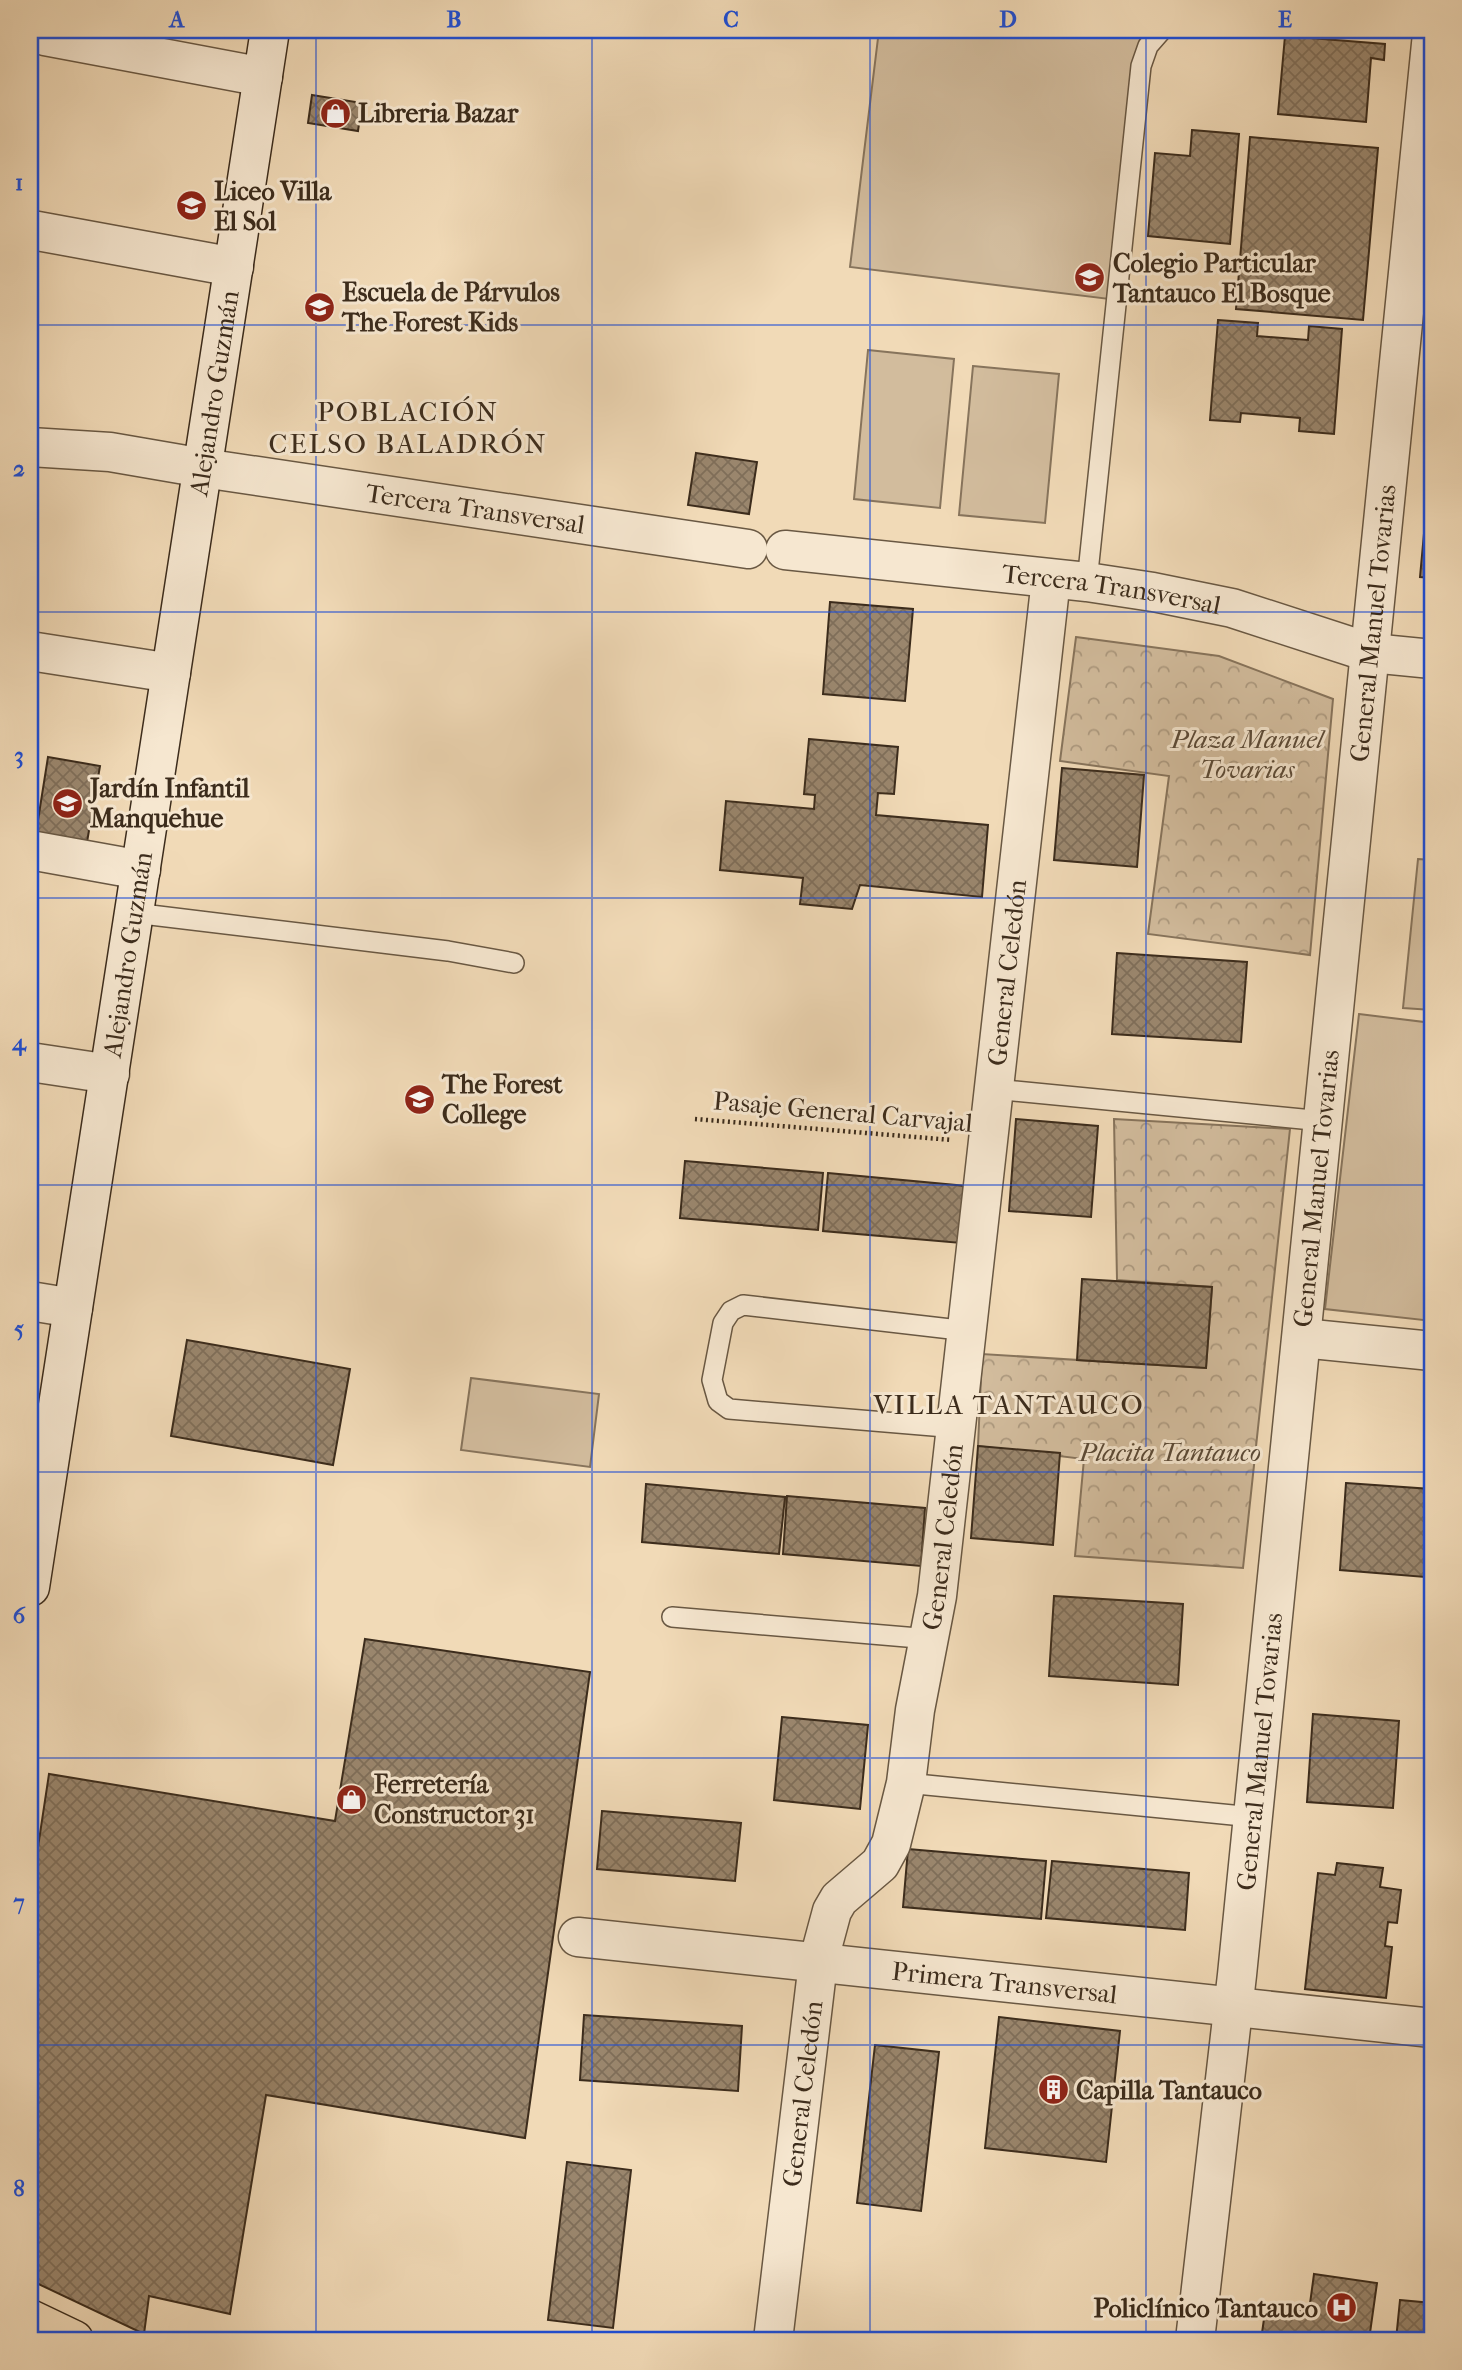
<svg xmlns="http://www.w3.org/2000/svg" width="1462" height="2370" viewBox="0 0 1462 2370" font-family="'IM FELL French Canon',serif">
	<defs>
		<pattern id="forest-crowns" width="20" height="18" patternUnits="userSpaceOnUse" patternTransform="scale(1.75)"><rect width="20" height="18" fill="#d2bc9d"/><path d="M2 6a3 3 0 1 1 6 0M12 15a3 3 0 1 1 6 0" fill="none" stroke="#ac997f"/></pattern>
		<pattern id="building-cross-hatch" width="8" height="8" patternUnits="userSpaceOnUse" patternTransform="scale(1.75)"><rect width="8" height="8" fill="#9a866d"/><path d="M0 0l8 8M0 8l8-8" fill="none" stroke="#7f6e59"/></pattern>
	</defs>
	<rect width="100%" height="100%" fill="#f1dab7"/>
	<filter id="stains"><feTurbulence type="fractalNoise" baseFrequency=".00286" numOctaves="4"/><feColorMatrix values="0 0 0 0 .2 0 0 0 0 .09 0 0 0 0 .02 0 0 0 .5 -.17"/></filter>
	<radialGradient id="worn" r=".72"><stop offset=".6" stop-color="#630" stop-opacity="0"/><stop offset="1" stop-color="#630" stop-opacity=".3"/></radialGradient>
	<path fill="url(#forest-crowns)" stroke="#87745c" stroke-width="2" d="M1076,637L1219,656L1333,699L1310,955L1148,934L1169,776L1060,761Z
		M1114,1119L1290,1129L1243,1568L1075,1556L1084,1459L978,1446L982,1354L1206,1368L1212,1287L1117,1280Z"/>
	<path fill="#d2bc9d" stroke="#87745c" stroke-width="2" d="M879,30H1141L1109,299L850,267Z
		M868,350L954,359L940,508L854,499Z
		M973,366L1059,374L1045,523L959,515Z
		M1418,859L1432,860V1010L1403,1008Z
		M1359,1014L1432,1023V1321L1325,1309Z
		M471,1378L599,1394L590,1467L461,1450Z"/>
	<path fill="url(#building-cross-hatch)" stroke="#3c2c1c" stroke-width="2" d="M1285,36L1385,44L1384,60L1371,58L1366,122L1278,114Z
		M312,95L362,103L358,131L308,123Z
		M1192,130L1239,134L1230,244L1148,236L1155,153L1190,156Z
		M1250,137L1378,148L1363,320L1236,309Z
		M1218,320L1258,323L1257,336L1308,340L1309,326L1342,329L1334,434L1299,431L1300,418L1241,413L1240,422L1210,420Z
		M696,453L757,462L749,514L688,505Z
		M1429,479L1432,480V578L1420,577Z
		M830,602L913,609L905,701L823,694Z
		M809,739L898,747L894,794L878,793L876,815L988,825L982,897L860,885L852,909L800,904L803,878L720,870L726,801L814,809L815,795L804,794Z
		M48,757L100,766L86,848L35,839Z
		M1062,768L1144,775L1137,867L1054,860Z
		M1117,953L1247,962L1241,1042L1112,1034Z
		M1016,1119L1098,1126L1091,1217L1009,1211Z
		M685,1161L823,1173L818,1230L680,1218Z
		M828,1173L966,1186L961,1243L823,1231Z
		M1082,1279L1212,1287L1206,1368L1077,1360Z
		M187,1340L350,1369L333,1465L171,1436Z
		M978,1446L1060,1453L1053,1545L971,1538Z
		M1346,1483L1431,1489L1425,1577L1340,1570Z
		M646,1484L785,1497L779,1554L642,1542Z
		M787,1496L925,1508L921,1566L783,1554Z
		M1054,1596L1183,1604L1178,1685L1049,1676Z
		M365,1639L590,1672L525,2138L266,2095L230,2314L149,2296L144,2334L30,2280V1900L49,1774L335,1821Z
		M1313,1714L1399,1721L1393,1808L1307,1802Z
		M782,1717L868,1725L860,1809L774,1800Z
		M602,1811L741,1823L735,1881L597,1869Z
		M908,1849L1046,1861L1041,1919L903,1907Z
		M1052,1861L1189,1873L1185,1930L1046,1918Z
		M1337,1863L1383,1868L1380,1887L1401,1890L1397,1923L1388,1922L1385,1946L1392,1947L1386,1998L1305,1989L1318,1873L1335,1875Z
		M584,2015L742,2026L738,2091L580,2080Z
		M999,2017L1120,2031L1106,2162L985,2148Z
		M875,2045L939,2052L921,2211L857,2203Z
		M567,2162L631,2170L613,2328L548,2320Z
		M1314,2274L1377,2283L1369,2340H1261L1266,2305L1309,2311Z
		M1400,2300L1432,2303V2340H1396Z"/>
	<g fill="none" stroke-linecap="round" stroke-linejoin="round">
		<defs>
			<path id="lane" d="M1087,582L1141,66L1148,46L1162,30
				M134,913L448,951L514,963
				M994,1089L1323,1121
				M957,1428L729,1409L718,1401L712,1380L723,1323L731,1311L743,1305L968,1331
				M672,1617L930,1639
				M906,1783L1253,1817"/>
			<g id="street">
				<path d="M45,36L263,77"/>
				<path d="M32,230L234,267"/>
				<path id="s1" d="M30,447L110,452L203,468L748,549"/>
				<path id="s2" d="M785,550L1087,582L1153,592L1232,608L1371,653L1432,659"/>
				<path d="M30,651L171,673"/>
				<path d="M30,850L141,870"/>
				<path d="M30,1062L110,1074"/>
				<path d="M30,1301L73,1308"/>
				<path d="M1302,1338L1432,1351"/>
				<path id="s3" d="M578,1937L1432,2028"/>
				<path id="s4" d="M773,2340L818,1963L832,1911L839,1899L880,1864L891,1844L906,1783L915,1710L937,1596L1051,579"/>
				<path id="s5" d="M1195,2340L1237,1975L1432,34"/>
			</g>
			<g id="secondary">
				<path id="s6" d="M30,1587L270,30"/>
			</g>
			<path id="primary" d="M30,2319L74,2340"/>
		</defs>
		<use href="#lane" stroke="#695843" stroke-width="22"/>
		<use href="#street" stroke="#695843" stroke-width="41"/>
		<use href="#secondary" stroke="#3c2c1c" stroke-width="41"/>
		<use href="#primary" stroke="#3c2c1c" stroke-width="41"/>
		<path stroke="#3c2c1c" stroke-width="4.5" stroke-dasharray="2 3.5" stroke-linecap="butt" d="M695,1119L952,1140"/>
		<use href="#lane" stroke="#f6e7d0" stroke-width="19"/>
		<use href="#street" stroke="#f6e7d0" stroke-width="38"/>
		<use href="#secondary" stroke="#f6e7d0" stroke-width="38"/>
		<use href="#primary" stroke="#f1dab7" stroke-width="38"/>
	</g>
	<path fill="none" stroke="#1d4ed8" stroke-width="2" stroke-opacity="0.55" d="M316,30V2340M592,30V2340M870,30V2340M1146,30V2340M30,325H1432M30,612H1432M30,898H1432M30,1185H1432M30,1472H1432M30,1758H1432M30,2045H1432"/>
	<defs>
		<symbol id="shop-disc" viewBox="-11 -11 22 22"><circle r="9.5" fill="#8f2418" stroke="#f6e7d0"/><path d="M-5-2.5h2.3a2.7 3.5 0 0 1 5.4 0H5L5.5 6h-11ZM-1.5-2.5h3a1.5 2.3 0 0 0-3 0Z" fill="#fff"/></symbol>
		<symbol id="school-disc" viewBox="-11 -11 22 22"><circle r="9.5" fill="#8f2418" stroke="#f6e7d0"/><path d="M0-5L7-2L0 1L-7-2ZM-4 1L0 2.5L4 1V4Q0 6-4 4Z" fill="#fff"/></symbol>
		<symbol id="building-disc" viewBox="-11 -11 22 22"><circle r="9.5" fill="#8f2418" stroke="#f6e7d0"/><path d="M-4-6H4V6H1V3H-1V6H-4ZM-2.5-4.3h1.7v1.8h-1.7ZM.8-4.3h1.7v1.8H.8ZM-2.5-1h1.7V.8h-1.7ZM.8-1h1.7V.8H.8Z" fill="#fff"/></symbol>
		<symbol id="hospital-disc" viewBox="-11 -11 22 22"><circle r="9.5" fill="#8f2418" stroke="#f6e7d0"/><path d="M-5-5h3v3.5h4V-5h3V5h-3V1.5h-4V5h-3Z" fill="#fff"/></symbol>
	</defs>
	<g fill-rule="evenodd">
		<use href="#shop-disc" x="318" y="96" width="35" height="35"/>
		<use href="#school-disc" x="174" y="188" width="35" height="35"/>
		<use href="#school-disc" x="1072" y="260" width="35" height="35"/>
		<use href="#school-disc" x="302" y="290" width="35" height="35"/>
		<use href="#school-disc" x="50" y="786" width="35" height="35"/>
		<use href="#school-disc" x="402" y="1082" width="35" height="35"/>
		<use href="#shop-disc" x="334" y="1782" width="35" height="35"/>
		<use href="#building-disc" x="1036" y="2072" width="35" height="35"/>
		<use href="#hospital-disc" x="1324" y="2290" width="35" height="35"/>
	</g>
	<g text-anchor="middle" dominant-baseline="central" stroke-width="6" stroke-linejoin="round" paint-order="stroke">
		<g font-size="26" font-weight="bold" fill="#3c2c1c" stroke="#f6e7d0" text-anchor="start">
			<text x="358" y="113">Libreria Bazar</text>
			<text x="214" y="191">Liceo Villa<tspan x="214" dy="30">El Sol</tspan></text>
			<text x="1113" y="263">Colegio Particular<tspan x="1113" dy="30">Tantauco El Bosque</tspan></text>
			<text x="342" y="292">Escuela de Párvulos<tspan x="342" dy="30">The Forest Kids</tspan></text>
			<text x="90" y="788">Jardín Infantil<tspan x="90" dy="30">Manquehue</tspan></text>
			<text x="442" y="1084">The Forest<tspan x="442" dy="30">College</tspan></text>
			<text x="374" y="1784">Ferretería<tspan x="374" dy="30">Constructor 31</tspan></text>
			<text x="1076" y="2090">Capilla Tantauco</text>
			<text x="1318" y="2308" text-anchor="end">Policlínico Tantauco</text>
		</g>
		<g font-size="26" fill="#3c2c1c" stroke="#f6e7d0">
			<text stroke="none"><textPath href="#s6" startOffset="1208">Alejandro Guzmán</textPath></text>
			<text stroke="none"><textPath href="#s1" startOffset="450">Tercera Transversal</textPath></text>
			<text stroke="none"><textPath href="#s2" startOffset="329">Tercera Transversal</textPath></text>
			<text stroke="none"><textPath href="#s5" startOffset="1726">General Manuel Tovarias</textPath></text>
			<text stroke="none"><textPath href="#s6" startOffset="640">Alejandro Guzmán</textPath></text>
			<text stroke="none"><textPath href="#s4" startOffset="1404">General Celedón</textPath></text>
			<text transform="translate(843 1112) rotate(5)">Pasaje General Carvajal</text>
			<text stroke="none"><textPath href="#s5" startOffset="1158">General Manuel Tovarias</textPath></text>
			<text stroke="none"><textPath href="#s4" startOffset="836">General Celedón</textPath></text>
			<text stroke="none"><textPath href="#s5" startOffset="592">General Manuel Tovarias</textPath></text>
			<text stroke="none"><textPath href="#s3" startOffset="429">Primera Transversal</textPath></text>
			<text stroke="none"><textPath href="#s4" startOffset="248">General Celedón</textPath></text>
		</g>
		<g font-size="26" font-style="italic" fill="#5a4936" stroke="#f6e7d0">
			<text x="1247" y="739">Plaza Manuel<tspan x="1247" dy="30">Tovarias</tspan></text>
			<text x="1170" y="1452">Placita Tantauco</text>
		</g>
		<g font-size="28" letter-spacing="2" fill="#3c2c1c" stroke="#f6e7d0">
			<text x="408" y="411">POBLACIÓN<tspan x="408" dy="32">CELSO BALADRÓN</tspan></text>
			<text x="1009" y="1404">VILLA TANTAUCO</text>
		</g>
	</g>
	<rect width="1462" height="2370" fill="none" stroke="#f1dab7" stroke-width="77"/>
	<rect x="38" y="38" width="1386" height="2294" fill="none" stroke="#1d4ed8" stroke-width="2.5"/>
	<g font-size="23" text-anchor="middle" font-weight="bold" fill="#1d4ed8">
		<text x="177" y="27">A</text>
		<text x="454" y="27">B</text>
		<text x="731" y="27">C</text>
		<text x="1008" y="27">D</text>
		<text x="1285" y="27">E</text>
		<text x="19" y="190">1</text>
		<text x="19" y="476">2</text>
		<text x="19" y="763">3</text>
		<text x="19" y="1050">4</text>
		<text x="19" y="1336">5</text>
		<text x="19" y="1623">6</text>
		<text x="19" y="1910">7</text>
		<text x="19" y="2196">8</text>
	</g>
	<rect width="100%" height="100%" filter="url(#stains)"/>
	<rect width="100%" height="100%" fill="url(#worn)"/>
</svg>
